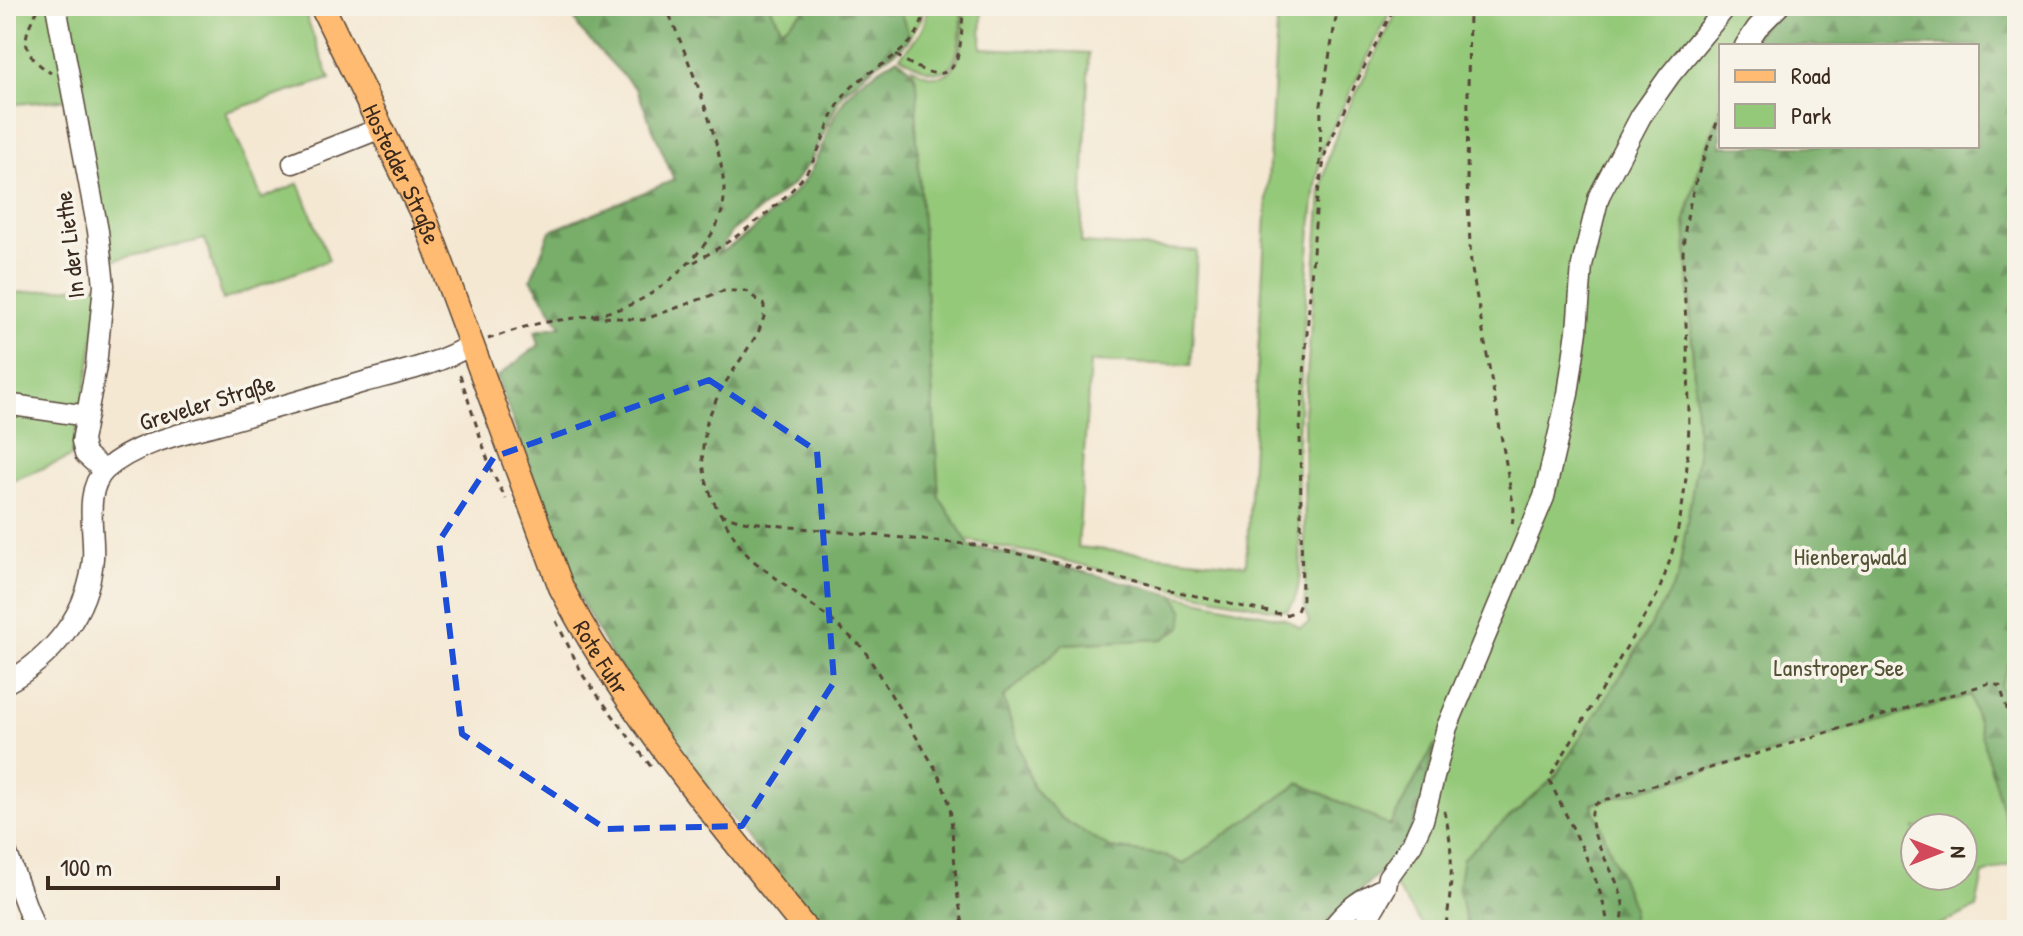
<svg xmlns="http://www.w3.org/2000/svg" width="2023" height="936" viewBox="0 0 2023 936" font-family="'Patrick Hand',sans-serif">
	<defs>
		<pattern id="forest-firs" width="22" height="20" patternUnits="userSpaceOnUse" patternTransform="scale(2)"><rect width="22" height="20" fill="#78ad6a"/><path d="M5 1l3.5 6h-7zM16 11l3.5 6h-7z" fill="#648d57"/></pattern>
	</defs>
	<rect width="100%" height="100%" fill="#f7f3e8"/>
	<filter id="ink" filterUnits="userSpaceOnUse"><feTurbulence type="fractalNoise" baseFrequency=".0125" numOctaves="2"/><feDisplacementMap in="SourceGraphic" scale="16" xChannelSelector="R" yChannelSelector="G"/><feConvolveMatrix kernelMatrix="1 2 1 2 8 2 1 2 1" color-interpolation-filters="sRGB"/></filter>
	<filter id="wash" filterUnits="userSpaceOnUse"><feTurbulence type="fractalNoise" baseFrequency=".006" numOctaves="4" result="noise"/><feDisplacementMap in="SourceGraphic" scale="32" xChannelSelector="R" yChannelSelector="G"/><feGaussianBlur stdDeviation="1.8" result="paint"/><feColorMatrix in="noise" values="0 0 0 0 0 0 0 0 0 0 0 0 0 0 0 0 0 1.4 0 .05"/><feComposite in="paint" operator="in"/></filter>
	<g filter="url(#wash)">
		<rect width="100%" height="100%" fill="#f4e8d3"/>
		<path fill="#95c97a" stroke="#687a4c" stroke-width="2" fill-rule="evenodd" d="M6,6H52L70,99L6,105Z
			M60,6H302L330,79L226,112L262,199L299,183L329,260L223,300L205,239L105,262Z
			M770,6H809L782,29Z
			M898,6H922V17L910,38Z
			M927,6H962C960,54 958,96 900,56C915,41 927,29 927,6Z
			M964,6H982L981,48L1089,53L1081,243L1197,251L1191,365L1090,362L1078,547L1246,565L1278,6H1393L1322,149C1311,208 1308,267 1304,326C1300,387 1296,448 1298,509C1299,536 1307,590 1288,610L1280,611L1178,590L1039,554L966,540L939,497L916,125L917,82L912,68C963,97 963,41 964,6Z
			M1400,6H1779L1745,46H1721V112L1700,165L1685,219L1698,455L1678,578L1624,671L1576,745L1977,146V46L2017,6V838L2011,840L2017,862L1983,874L1976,908L1936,926L1937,930H1618L1567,758L1554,777L1458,887L1468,930H1426L1395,886L1433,748L1390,826L1300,783L1183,865L1163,855L1110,848L1060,817L1033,788L1003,698L1064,644L1164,639L1184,612L1174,595L1285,619L1300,628L1309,623L1305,607L1304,413L1321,193L1328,158L1339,127ZM1915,828H1963V876H1915Z
			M101,285L90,366L71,457L6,483V294Z"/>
		<path fill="url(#forest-firs)" stroke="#5a6c44" stroke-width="2" d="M569,6H770L782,29L809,6H898L910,38L902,47L874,66L841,95L810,162L793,184L731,232L718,254C741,241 790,200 806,178C825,150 830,109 856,86C868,75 883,67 897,58C925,77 917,94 916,125L939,497L970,546L1015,554L1174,595L1184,612L1182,627L1163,639L1064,644L1003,698L1033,788L1061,818L1110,848L1163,855L1183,864L1300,783L1390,826L1435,744C1426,784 1419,827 1392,860C1370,885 1341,903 1321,930H820L726,811L613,658L572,585L497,377L539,345L535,331L561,326L531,279L550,231L674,180L637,90L580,30Z
			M1781,6H2017V642L2000,686L2017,741V861L1970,695L1592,804L1633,908L1630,930H1468L1458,887L1463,858L1555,777L1624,671L1678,578L1698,455L1686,219L1700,166L1721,109V146H1977V46H1747Z"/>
	</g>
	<g filter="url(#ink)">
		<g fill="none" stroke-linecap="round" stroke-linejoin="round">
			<defs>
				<path id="minor" d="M56,6L98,231L104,285L96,366L82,441L85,454L104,471
					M1745,46L1757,28L1779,6
					M293,163L381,128
					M6,404L87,416
					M6,683C52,658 89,613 93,558C95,532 83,491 105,470C133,445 176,435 211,426C262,412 313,397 364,382C401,372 440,364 472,344
					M6,851L35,930
					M1331,930C1346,909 1362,898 1386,887
					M1361,930L1386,887L1388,877L1412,844L1423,820L1447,727L1544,497L1568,394L1577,331L1582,265L1599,196L1641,116L1670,75L1727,6"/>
				<g id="major">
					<path id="s1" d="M322,6L425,219L561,587C623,708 721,824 806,930"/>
				</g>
			</defs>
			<use href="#minor" stroke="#574639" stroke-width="23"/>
			<use href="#major" stroke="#574639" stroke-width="27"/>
			<path stroke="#574639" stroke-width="3" stroke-dasharray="6 6" stroke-linecap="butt" d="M1469,6L1467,183L1471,264L1514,509L1512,526
				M6,9L13,6
				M38,10C19,39 23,55 51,73
				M896,55C958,97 961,62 963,6
				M1320,166L1321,105L1338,6
				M694,262C730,243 785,205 808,170C824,145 829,111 850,89C877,61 924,51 924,6
				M592,316L643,320L723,291H746L764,305V317L758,333L720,391L707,421L702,453L705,477L713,501L739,545L751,559L830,619L863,648L938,773L950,805L957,892L964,930
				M488,339C507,333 527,325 547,322C577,317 608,316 636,302C669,286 712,247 722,211C735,166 684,51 666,6
				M460,375L491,470L506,499
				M720,514L742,521L791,527L985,546L1234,605L1285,615L1297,611L1302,599L1300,429L1317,198L1326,151L1356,83L1395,6
				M556,621L584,677L652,768
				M1444,811C1455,848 1452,892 1445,930
				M1609,930C1601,876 1571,828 1549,779L1657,595C1704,485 1686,370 1683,253C1685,203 1703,159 1721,112
				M1620,930C1622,922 1624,912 1623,904C1618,870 1585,840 1593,806L1601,801L1990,683L2000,686L2017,741"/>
			<use href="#minor" stroke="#fff" stroke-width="20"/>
			<use href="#major" stroke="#ffbb71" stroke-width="24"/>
		</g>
	</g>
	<path fill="none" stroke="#1d4ed8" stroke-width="6" stroke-dasharray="16 10" stroke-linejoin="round" d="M709,380L817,451L834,682L742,826L606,829L462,734L439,541L494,457Z"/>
	<g text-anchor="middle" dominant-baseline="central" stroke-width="7" stroke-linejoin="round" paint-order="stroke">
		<g font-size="24" fill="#3b2a1e" stroke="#f7f3e8">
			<text stroke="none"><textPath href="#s1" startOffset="186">Hostedder Straße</textPath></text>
			<text transform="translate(69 245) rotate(-97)">In der Liethe</text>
			<text transform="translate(207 402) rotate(-17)">Greveler Straße</text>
			<text stroke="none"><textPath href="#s1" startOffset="710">Rote Fuhr</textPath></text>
		</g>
		<g font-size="24" fill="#525235" stroke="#f7f3e8">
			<text x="1850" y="556">Hienbergwald</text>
			<text x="1839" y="667">Lanstroper See</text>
		</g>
	</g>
	<rect width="2023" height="936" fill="none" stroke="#f7f3e8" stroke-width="32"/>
	<rect x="1719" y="44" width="260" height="104" fill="#f7f3e8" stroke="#aca397" stroke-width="2"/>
	<rect x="1735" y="70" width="40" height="12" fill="#ffbb71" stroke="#aca397" stroke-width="2"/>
	<text x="1791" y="84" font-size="24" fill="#3b2a1e">Road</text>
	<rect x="1735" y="104" width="40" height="24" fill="#95c97a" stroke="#aca397" stroke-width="2"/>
	<text x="1791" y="124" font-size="24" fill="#3b2a1e">Park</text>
	<g transform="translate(1939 852) rotate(90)"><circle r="38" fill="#f7f3e8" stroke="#aca397" stroke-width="2"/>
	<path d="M0-6L14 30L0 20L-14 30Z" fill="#d1495b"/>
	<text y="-12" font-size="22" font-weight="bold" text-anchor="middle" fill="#3b2a1e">N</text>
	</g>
	<path d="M48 876v12h230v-12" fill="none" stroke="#3b2a1e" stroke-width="4"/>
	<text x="60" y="876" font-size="24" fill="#3b2a1e" stroke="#f7f3e8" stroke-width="6" paint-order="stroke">100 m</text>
</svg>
